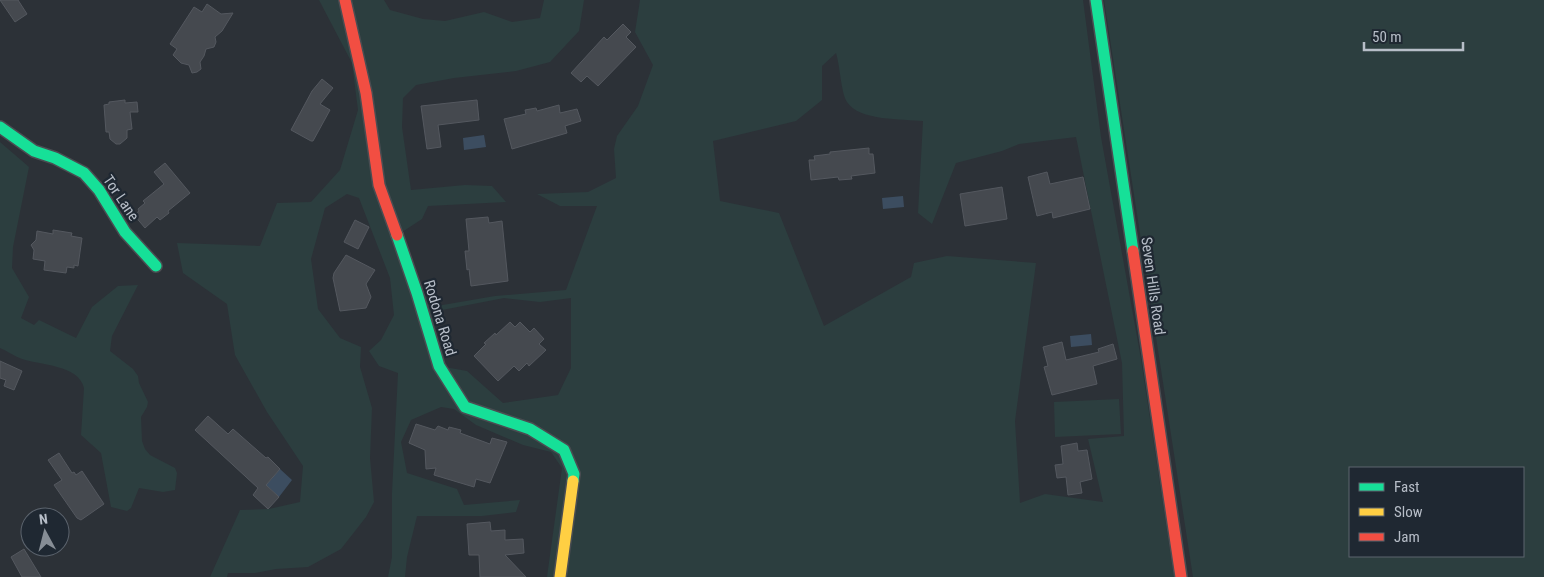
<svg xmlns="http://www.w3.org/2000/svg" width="1544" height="577" viewBox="0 0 1544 577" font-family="'Roboto Condensed',sans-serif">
	<rect width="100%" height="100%" fill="#2c3137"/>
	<path fill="#2c3e3f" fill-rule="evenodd" d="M319,0H384L390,10L423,19L445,21L484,12L512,22L540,18L544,0H584L579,31L550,62L516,71L454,78L416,85L403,98L402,127L411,190L465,185L492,186L506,202L428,206L422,219L396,236L431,307L495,296L566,290L597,206H560L537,194L588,192L616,178L614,149L617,136L638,106L653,65L635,32L640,0H1083L1101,137L1141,359L1174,577H547L562,468L551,452L523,445L476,425L454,409L441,407L411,420L401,442L407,473L457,489L464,505L520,500L516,512L482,516H417L407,557L405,577H388L392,557V493L398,373L379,366L369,351L381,340L394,315L390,278L359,198L347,194L325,208L311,259L318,309L340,338L361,347L360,367L372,408L370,458L374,502L366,517L341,549L308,567L276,569L255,573H228L227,577H210L240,510L269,509L300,502L303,466L267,412L235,355L227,304L183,273L177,243L260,246L277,203L311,202L340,170L358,110L352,63ZM836,53C840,65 841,93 847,102C859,121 903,119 923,121L918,213L932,224L956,163L1002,151L1019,144L1076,137L1122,363L1124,436L1088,439L1103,502L1045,494L1020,503L1015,421L1036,263L947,256L914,263L911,277L824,326L779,213L720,201L713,141L796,121L822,100V66ZM504,298L540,302L571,298V368L558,395L503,403L467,371L439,366L429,331L442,310Z
		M1104,0H1544V577H1193ZM1350,468H1523V556H1350Z
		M0,142L29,167L13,247L12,268L29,297L21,318L34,325L39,320L76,338L92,307L118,286L138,285L112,336L110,351L133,369L138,376L139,383L148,402L147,407L141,417L142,441L145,449L150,455L175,468L177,473L175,490L163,492L139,488L131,508L127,511L111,507L101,453L81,435L84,388C79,365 40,365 22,359C14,356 7,351 0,348Z
		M1119,399L1121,434L1055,437L1054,402Z"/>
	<path fill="#3c4d60" d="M484,135L486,147L464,150L463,138Z
		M903,196L904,207L883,209L882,198Z
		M1091,334L1092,345L1071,347L1070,336Z
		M280,469L292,480L279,497L266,485Z"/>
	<path fill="#45494f" stroke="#54585f" d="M0,0H18L27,14L15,22Z
		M207,4L221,14L233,13L222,31L215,37L216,42L214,47L206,49L204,56L200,62L201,69L197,72L192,73L189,65L181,63L173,55L177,49L170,44L194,7L202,12Z
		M623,24L631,32L626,37L636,47L598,86L587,76L581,82L571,73L604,37L607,40Z
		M322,79L333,88L320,104L330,110L313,141H311L291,130L312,91Z
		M125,100V103L137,102L138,112H130L132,129L127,130V138L120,144H116L110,139L109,132H106L104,105L109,104V102Z
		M477,100L479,120L438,125L441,147L427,149L421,106Z
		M559,105L560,113L577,109L581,121L565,126L567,133L512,149L504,119L526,114L525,110L536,108L537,111Z
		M869,148V154H873L875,173L851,176L852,179L839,180L838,177L811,180L809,160H815L814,156L830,154V152Z
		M165,163L190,193L168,211L169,213L160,220L157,217L145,228L134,215L139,211L138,209L145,203L143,201L164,184L154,172Z
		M1047,172L1050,184L1083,177L1090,209L1053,218L1052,212L1037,216L1028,177Z
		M1002,187L1007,219L965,226L960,194Z
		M488,217L489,223L502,221L508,281L471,286L469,269L467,270L465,251H469L466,219Z
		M355,220L369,227L358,249L344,242Z
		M53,230L72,233L71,236L82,238L78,266L74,265V268L67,267L66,273L44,270L45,261L33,259L34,250L31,245L36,240L37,231L53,234Z
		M346,255L375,270L366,284L371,297L366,308L340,311L333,278L334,273Z
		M510,322L515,327L520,322L530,332L534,328L544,339L539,344L546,350L529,366L527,363L519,371L514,366L498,381L474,356L486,344L484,343L495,333L496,335Z
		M1062,342L1066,360L1099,352L1098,349L1113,344L1117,359L1093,366L1097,384L1052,395L1044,367L1048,366L1043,347Z
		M0,361L22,371L14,390L4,386L6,380L0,378Z
		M208,416L228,434L233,429L266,458L268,457L280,469L266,485L279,497L268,509L253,495L258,488L195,430Z
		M416,424L435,430L438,426L448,430L449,427L461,430L460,433L490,444L492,438L507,442L490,483L476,479L474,487L434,475L436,468L426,469L425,450L409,443Z
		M1077,443L1078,451L1087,450L1092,479L1080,482L1082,493L1068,495L1066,477L1057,478L1055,465L1063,464L1061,446Z
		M59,453L72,473L74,472L76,475L82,471L104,504L81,520L77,518L54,485L62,480L48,460Z
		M490,522L491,531L505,530V540L523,539L524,553L505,555L526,577H480L479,555H469L467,524Z
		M24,549L41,577H22L11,557Z"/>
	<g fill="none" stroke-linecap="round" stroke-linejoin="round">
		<defs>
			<path id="fast" d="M1096,0L1133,251
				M0,127L34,151L55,158L84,173L99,190L125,232L156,266
				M397,235L417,293L439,366L465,407L530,429L564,450L574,474L573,481"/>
			<path id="slow" d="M560,577L573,481"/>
			<path id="jam" d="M345,0L366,93L379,185L397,235
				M1133,251L1181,577"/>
		</defs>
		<use href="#fast" stroke="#4a4d52" stroke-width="14"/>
		<use href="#slow" stroke="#4a4d52" stroke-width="14"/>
		<use href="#jam" stroke="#4a4d52" stroke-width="14"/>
		<use href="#fast" stroke="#16e098" stroke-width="11"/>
		<use href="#slow" stroke="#ffcf43" stroke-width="11"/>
		<use href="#jam" stroke="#f24e42" stroke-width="11"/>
	</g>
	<g text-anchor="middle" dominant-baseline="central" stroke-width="4.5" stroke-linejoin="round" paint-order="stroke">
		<g font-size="15" fill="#b7bec8" stroke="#1f2832">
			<text transform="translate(121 198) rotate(56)">Tor Lane</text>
			<text transform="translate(1153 286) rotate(82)">Seven Hills Road</text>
			<text transform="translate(440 318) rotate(73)">Rodona Road</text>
		</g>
	</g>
	<rect x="1349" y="467" width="175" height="90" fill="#1f2832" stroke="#5c646e"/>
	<rect x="1359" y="483" width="25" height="8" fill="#16e098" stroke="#5c646e"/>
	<text x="1394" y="492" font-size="15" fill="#b7bec8">Fast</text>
	<rect x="1359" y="508" width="25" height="8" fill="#ffcf43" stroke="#5c646e"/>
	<text x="1394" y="517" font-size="15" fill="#b7bec8">Slow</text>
	<rect x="1359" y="533" width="25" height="8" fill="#f24e42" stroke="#5c646e"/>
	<text x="1394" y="542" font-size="15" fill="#b7bec8">Jam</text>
	<g transform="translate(45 532) rotate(353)"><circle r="24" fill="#1f2832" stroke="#5c646e"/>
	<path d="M0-4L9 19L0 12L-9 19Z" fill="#868d95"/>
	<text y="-8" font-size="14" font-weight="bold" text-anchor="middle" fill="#b7bec8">N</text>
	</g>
	<path d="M1364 42v8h99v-8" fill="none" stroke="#b7bec8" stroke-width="2.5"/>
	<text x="1372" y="42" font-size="15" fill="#b7bec8" stroke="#1f2832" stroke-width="4" paint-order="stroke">50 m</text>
</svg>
